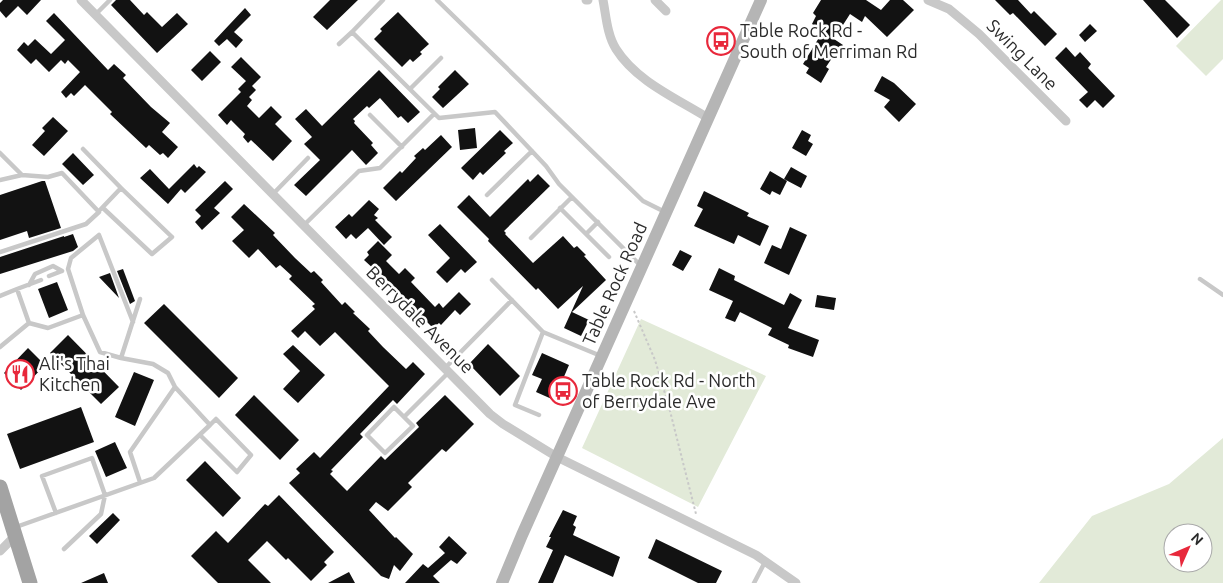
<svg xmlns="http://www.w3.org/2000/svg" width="1223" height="583" font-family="Ubuntu,sans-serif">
<rect width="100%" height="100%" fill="#fff"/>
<!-- green -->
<path fill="#e2ead8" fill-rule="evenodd" d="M1221 0H1223V59L1206 76 1176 46Z
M641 319 766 376 698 507 582 448Z
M1223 438V583H1039L1092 516 1169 484ZM1173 533H1203V563H1173Z"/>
<!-- building -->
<path fill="#121212" d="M3 0H41L27 15 18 6 6 18 0 11V3Z
M116 0H130L144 15 147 12 162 27 177 13 188 24 157 53 111 5Z
M330 0H358L327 30 313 17Z
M821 0H866L881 10 890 0H903L914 10 887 37 865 16 862 22 850 14 834 39 843 45 838 53 836 52 826 67 829 69 821 83 806 73 809 68 803 64 823 31 812 24 816 16 813 13Z
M995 0H1018L1031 14 1034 11 1057 34 1045 46 1013 13 1010 15Z
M1143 0H1165L1190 25 1177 38Z
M245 8 251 15 234 32 243 40 236 48 227 39 219 46 214 41Z
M398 12 429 44 420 52 422 54 413 62 410 59 402 67 374 39 382 31 380 29Z
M54 13 108 70 114 64 126 75 123 78 151 107 170 123 162 132 178 147 168 158 163 153 160 155 149 145 146 148 110 114 112 112 85 85 74 96 71 93 66 98 61 92 80 72 68 60 65 64 61 60 49 72 36 59 31 64 17 50 24 42 28 46 35 39 51 54 65 40 46 21Z
M1090 24 1097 31 1085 42 1079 35Z
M1066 47 1075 57 1080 52 1091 64 1088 68 1115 96 1103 108 1095 100 1087 108 1079 100 1088 92 1055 58Z
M210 51 221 62 202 81 191 70Z
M241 57 261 77 252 86 256 90 249 97 252 100 247 106 259 118 271 106 282 117 275 124 292 141 273 161 251 140 248 143 243 137 245 134 231 120 227 125 218 115 241 92 238 89 246 81 231 67Z
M379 70 420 112 408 123 401 116 398 118 380 98 369 108 367 106 353 119 355 121 354 123 373 143 371 145 378 153 366 165 352 150 306 196 294 185 320 160 304 144 312 137 295 119 306 109 322 126Z
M455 70 469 84 443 108 432 97 440 89 438 87Z
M882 76 894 83 916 104 899 122 884 107 890 100 874 91Z
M53 117 68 131 44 156 32 145 45 131 42 128Z
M475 128 477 148 460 150 458 130Z
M500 130 513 143 504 151 506 153 483 175 480 172 473 180 461 168Z
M802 130 811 135 808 141 813 144 806 156 792 148Z
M441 135 452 147 396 201 383 188 400 171 402 173 416 158 414 156 423 148 425 150Z
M73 153 94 175 83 185 62 164Z
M194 164 197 168 199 166 206 172 185 193 181 189 168 204 140 178 150 169 169 189Z
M791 167 807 176 801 188 784 179Z
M770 171 787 181 780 195 772 191 770 195 760 189Z
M538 174 550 186 504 231 506 233 505 234 533 263 563 236 574 248 577 246 586 255 584 256 606 280 572 312 589 320 581 336 564 328 583 286 558 309 538 288 536 290 488 241 489 239 457 207 469 195 490 217 528 179 530 182Z
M42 181H45L61 228 29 238 27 231 0 240V195Z
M225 181 233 189 214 208 220 213 202 230 195 222 201 216 195 210Z
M704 191 749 213 747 216 769 226 760 246 738 235 734 244 694 226 703 209 697 206Z
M369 200 379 209 374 215 378 218 375 220 392 237 384 245 368 228 356 239 351 234 346 239 335 227 349 214 352 217Z
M244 204 275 233 273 235 295 258 311 273 314 271 323 280 321 282 342 305 345 302 355 312 353 313 370 329 368 331 383 347 406 369 413 362 425 374 397 404 393 400 360 434 363 437 331 470 333 471 330 474 347 491 381 456 385 460 419 427 416 423 445 395 474 424 446 452 442 449 408 483 412 487 388 511 376 502 369 510 395 538 396 537 413 554 400 571 394 565 389 579 381 576 289 483 300 473 296 469 314 452 320 458 389 386 335 332 320 346 305 331 298 338 291 331 315 309 312 306 315 304 289 279 292 276 280 265 276 268 258 249 249 258 232 241 244 230 231 217Z
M440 224 477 262 465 273 461 269 447 283 436 272 450 258 428 235Z
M790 227 807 235 789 275 764 263 772 245 781 249Z
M73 234 78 247 73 251 0 274V257L64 236V237Z
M378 241 392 255 386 261 399 274 405 268 415 278 411 282 435 307 439 303 443 308 459 292 471 304 460 315 455 310 441 325 439 323 433 328 402 297 403 296 377 270 376 271 364 260 369 255 367 252Z
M680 250 692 256 683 271 672 265Z
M719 268 735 276 734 280 784 305 790 293 802 300 788 328 819 340 813 357 788 348 789 345 768 335 772 328 740 312 735 322 725 318 733 301 709 290Z
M123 269 135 301 130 304 117 271Z
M110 273 119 298 99 277Z
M57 282 68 310 49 318 38 289Z
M817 295 836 298 834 310 815 307Z
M164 304 238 378 219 398 144 323Z
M68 335 119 387 101 404 50 353Z
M488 344 520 376 500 396 469 364Z
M293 345 325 375 298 403 283 389 300 371 283 354Z
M28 348 45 365 21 390 4 373Z
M542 353 569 365 554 400 536 392 542 379 532 375Z
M134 372 154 380 135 426 115 417Z
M254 395 299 440 280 460 235 415Z
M81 407 94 442 20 469 7 434Z
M115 442 127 468 106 477 95 451Z
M205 461 241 498 223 517 186 480Z
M279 495 334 552 324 562 327 565 311 581 288 558 286 560 267 541 248 560 271 583H218L191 556 216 531 228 543 265 504 268 506Z
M563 510 577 516 573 525 576 527 573 535 620 557 613 577 565 555 553 583H538L553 550 546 547 551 537H549Z
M113 513 120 520 97 544 89 536Z
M449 536 467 553 457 564 451 560 433 576 440 583H405L423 564 428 568 445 553 439 547Z
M656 539 722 571 716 583H698L648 558Z
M349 572 355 583H328Z
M104 573 108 583H81Z"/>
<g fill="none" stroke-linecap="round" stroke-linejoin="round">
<!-- path -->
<path stroke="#c8c8c8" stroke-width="2" stroke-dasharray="2.5 2.5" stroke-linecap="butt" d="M634 311 655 360 669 407 696 514"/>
<!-- lane -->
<path stroke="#c8c8c8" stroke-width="4.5" d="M383 0 352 32 439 118 495 112 546 166 559 184 641 266
M437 0 643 201 665 212
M95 15 110 0
M339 44 352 32
M410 89 441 58
M370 115 402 147
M83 149 121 188 101 209
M0 153 22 175
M0 180 22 175 48 177 62 173 99 212 86 224 0 252
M273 194 308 158
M487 195 532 151
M103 208 152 254 172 237 121 188
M560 208 609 257
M304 225 359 171 380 168 434 114
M586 234 598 222
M531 238 572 197
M49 276 62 271
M1200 279 1223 295
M492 280 543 332 601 356
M29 285 35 274 53 266 62 271
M17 289 41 280
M0 296 17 289 29 323 0 347
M83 315 100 352 121 358 140 299
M29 323 48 328 83 315 68 269 71 258 99 235 133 322
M121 358 153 364 168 373 175 387
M445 368 512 300
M539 415 515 405 543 332
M404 417 394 407 367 435 385 453 413 426 404 417 449 372
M140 482 130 452 175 387 210 425
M56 513 42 476 92 458 105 495 101 514 64 549
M16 527 154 478 210 425 216 419 251 455 237 472 200 435
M754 583 765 562"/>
<!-- street -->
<path stroke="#c8c8c8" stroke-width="9" d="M81 0 490 414 503 424 557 457 756 555 796 583
M586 0H588
M603 0C606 15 607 35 616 49 636 81 676 98 708 118
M655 0 666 11
M928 0 949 9 979 34 1066 121
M0 551 15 536"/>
<!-- secondary -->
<path stroke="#b5b5b5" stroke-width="12" d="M502 583 522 535 761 0"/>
<!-- primary -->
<path stroke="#a3a3a3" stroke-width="15" d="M0 487 30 583"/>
</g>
<!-- icons -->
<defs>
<symbol id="bus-ring" viewBox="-11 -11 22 22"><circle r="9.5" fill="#fff" stroke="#e8283b" stroke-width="1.5"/><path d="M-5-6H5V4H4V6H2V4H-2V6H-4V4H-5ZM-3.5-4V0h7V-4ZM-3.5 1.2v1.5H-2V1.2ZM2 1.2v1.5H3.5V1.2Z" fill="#e8283b"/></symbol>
<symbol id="restaurant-ring" viewBox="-11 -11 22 22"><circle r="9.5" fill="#fff" stroke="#e8283b" stroke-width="1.5"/><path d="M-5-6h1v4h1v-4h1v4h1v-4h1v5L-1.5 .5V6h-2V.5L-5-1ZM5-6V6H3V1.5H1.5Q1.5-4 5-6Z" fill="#e8283b"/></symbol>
</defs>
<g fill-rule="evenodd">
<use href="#bus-ring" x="705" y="25" width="32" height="32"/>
<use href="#restaurant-ring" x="4" y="358" width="32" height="32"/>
<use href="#bus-ring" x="547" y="375" width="32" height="32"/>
</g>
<g text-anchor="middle" stroke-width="5" stroke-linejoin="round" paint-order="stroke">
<!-- poi labels -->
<g font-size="18" fill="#2b2b2b" stroke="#fff" text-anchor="start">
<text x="740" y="37">Table Rock Rd -<tspan x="740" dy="21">South of Merriman Rd</tspan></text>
<text x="39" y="370">Ali's Thai<tspan x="39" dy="21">Kitchen</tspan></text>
<text x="582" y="387">Table Rock Rd - North<tspan x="582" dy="21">of Berrydale Ave</tspan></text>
</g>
<!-- street labels -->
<g font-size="18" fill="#2b2b2b" stroke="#fff">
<text transform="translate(1022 55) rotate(45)" y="6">Swing Lane</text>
<text transform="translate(615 284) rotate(-66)" y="6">Table Rock Road</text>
<text transform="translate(420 320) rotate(45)" y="6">Berrydale Avenue</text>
</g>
</g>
<!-- north arrow -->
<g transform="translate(1188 548) rotate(45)"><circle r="24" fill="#ffffff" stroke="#aaaaaa"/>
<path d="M0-4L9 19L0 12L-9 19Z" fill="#e8283b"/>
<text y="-8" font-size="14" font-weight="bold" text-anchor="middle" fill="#2b2b2b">N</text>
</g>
</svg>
